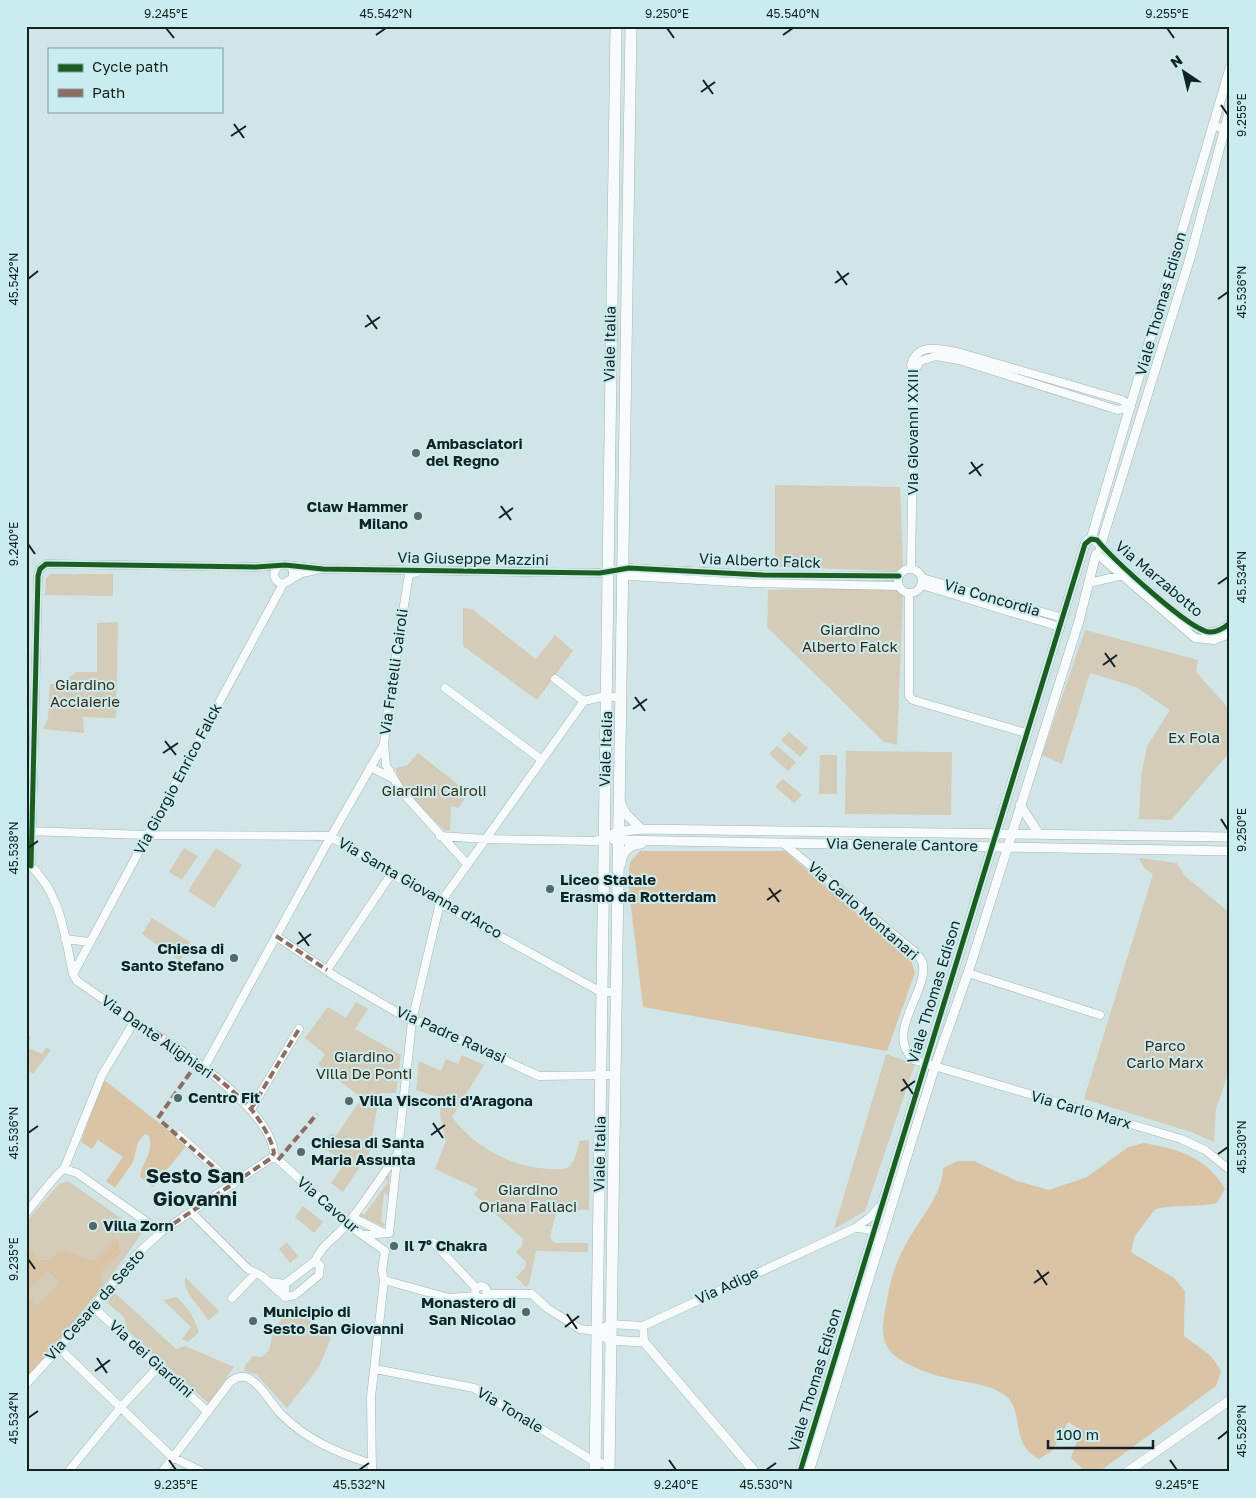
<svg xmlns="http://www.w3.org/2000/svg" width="1256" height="1498" font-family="'Golos Text',sans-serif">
<rect width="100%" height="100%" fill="#d1e5e7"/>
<!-- green -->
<path fill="#d4cbb9" d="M775 485 900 487 903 566 896 571 775 567Z
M50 574H113V596L45 595 46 579Z
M895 588 903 596 897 745 884 742 767 627 768 590Z
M463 608 472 609 536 659 555 635 573 651 537 700 463 646Z
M118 622 116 718 83 717 84 733 43 729 48 718 50 684H62L76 672H97V623Z
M1085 630 1198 660 1196 672 1230 710V752L1171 820 1139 819 1141 777 1147 746 1170 710 1136 687 1090 673 1062 764 1042 755Z
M789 732 808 748 800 757 781 740Z
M777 746 796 762 788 771 769 754Z
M846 751 952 752 951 815 845 814Z
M418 753 469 793 458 808 451 806 450 831 444 830C427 812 402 793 395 768L408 765Z
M820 755H837V794H819Z
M783 779 802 795 794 803 775 787Z
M184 848 198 856 182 880 169 872Z
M216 848 242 865 214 908 188 891Z
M1139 858 1177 863 1185 876 1230 913V1068L1216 1109 1214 1142 1191 1132 1084 1099 1153 874 1144 868Z
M152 918 190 942 180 961 142 934Z
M356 1002 368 1009 355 1029 401 1055 396 1093H380L369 1153 343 1192 331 1183 346 1162 322 1147 331 1133 336 1136 362 1098 318 1065 325 1054 305 1038 328 1007 346 1018Z
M26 1035 31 1037 27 1047 42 1054 47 1047 51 1050 33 1074 26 1069Z
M886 1054 915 1064 865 1211 834 1229Z
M462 1055 484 1065 452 1117C475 1148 513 1168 552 1169 557 1169 566 1170 570 1166 576 1160 577 1148 580 1141L589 1140V1210H561L556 1214 550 1236 552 1241 556 1243H588V1252L536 1251 529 1284 526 1287 516 1277 525 1268 526 1262 516 1252 522 1246 523 1239 474 1194 478 1189 435 1169 446 1141 440 1116 441 1098 416 1090 419 1061 441 1071 446 1059 458 1064Z
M389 1174V1196L384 1193 381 1221 385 1225 384 1227 359 1215 361 1213 364 1215 388 1182 385 1177Z
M68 1181 142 1233 113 1274 26 1380V1222L59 1184Z
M303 1206 323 1222 314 1233 295 1217Z
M287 1242 298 1256 290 1263 279 1249Z
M185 1277 219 1311 208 1321C201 1306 183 1295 185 1277Z
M113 1291 176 1349 185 1346 234 1367 209 1404 127 1330 124 1317 105 1301Z
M177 1297 191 1313 199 1332 188 1342 182 1339 191 1327 163 1300Z
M287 1312 300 1313 331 1338 319 1367 287 1408 256 1374 244 1371 246 1364 253 1356 262 1357 269 1350 274 1329Z"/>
<!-- forest -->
<path fill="#dac4a6" d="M640 851H785L911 960 915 973 887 1051 643 1007 628 882 630 862Z
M103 1079 187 1145 153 1187 140 1177C142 1161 154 1154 149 1136L145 1134 138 1142 133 1162 115 1188 106 1181 123 1157 98 1140 92 1149 81 1142Z
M1144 1143C1178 1149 1207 1157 1225 1189L1217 1203C1196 1208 1176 1204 1155 1209L1135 1236 1131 1252 1174 1278 1185 1291 1184 1336 1211 1356 1221 1371 1216 1386 1100 1471H1085L1071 1458 1081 1430 1068 1422 1052 1451 1039 1459C1009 1444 1025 1410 1005 1395 985 1382 964 1383 943 1377 930 1374 909 1366 898 1358 880 1346 882 1329 885 1311 889 1287 893 1267 905 1246 917 1222 943 1195 943 1168L958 1161H974L1017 1181 1049 1190 1087 1177 1128 1147Z
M118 1238 120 1254C108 1265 97 1269 102 1287L26 1380V1295L37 1306 60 1283 48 1271 26 1292V1242L38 1260H50C65 1241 75 1260 94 1261Z"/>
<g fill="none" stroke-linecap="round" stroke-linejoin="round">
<defs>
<path id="minor" d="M1213 126 1230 130
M914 373 920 361 936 356 959 360 1118 410 1131 406
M1100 545C1120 563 1186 630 1209 632 1217 633 1224 628 1230 623
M1097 554 1195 638 1214 640 1230 634
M279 566C271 572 274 582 283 584L293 578V570L289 566
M898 581a12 12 0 1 1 24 0a12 12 0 1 1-24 0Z
M911 569 914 373 911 365C917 342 939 349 957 352L1122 400 1131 406
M622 571 629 576 750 583 899 586
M417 572 409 574 388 706 384 744 386 765 401 791 467 864
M293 578 302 573 316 570
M922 578 1063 618
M1089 583 1123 575
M922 585 1060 627
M909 593V696L913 700 1026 733
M555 679 584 701
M445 688 542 760
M370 767 392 778
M26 831 147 835 330 836 440 903 601 992H615
M440 836 485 839 595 841 603 839
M783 843 915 952C918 955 922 960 923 965 927 993 884 1034 914 1060L1181 1139 1205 1150 1230 1170
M29 864C61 894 64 932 73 974L77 981C96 994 115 1007 133 1021 144 1030 162 1037 175 1046 203 1066 275 1118 274 1156
M31 866 38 576 40 569 46 564 256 567 285 565 323 569 600 573 629 568 763 575 899 576
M276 936 336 977 412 1021 421 1022 539 1076 613 1075
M65 939 90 942
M327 970 392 873
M968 973 1100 1015
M73 974 283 584
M204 1068 325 847 384 744
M251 1109 299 1029
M179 1135 233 1184
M274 1156 357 1231 385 1251 382 1270 384 1280 371 1397 372 1472
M64 1169 77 1173 161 1232
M191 1212 248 1269 262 1276 285 1297
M26 1213C34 1204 57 1172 64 1169L102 1075 134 1022
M355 1214 356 1219 384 1233
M855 1228C868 1228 876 1231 880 1244
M363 1235 389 1233 412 1021 440 903 584 701 601 697H620
M433 1242 476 1288
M315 1261C321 1245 337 1237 348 1223 365 1202 380 1178 396 1156
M384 1280 449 1298 476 1296
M270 1282 285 1284 315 1261 320 1265 319 1275 295 1295 285 1297V1284
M475 1292a6 6 0 1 1 12 0a6 6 0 1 1-12 0Z
M486 1294H532L547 1308 580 1329 598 1331 610 1324 643 1326 855 1228 869 1218 881 1205
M232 1298 255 1274
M93 1307 208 1412
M643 1326 644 1342
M59 1348 172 1457 203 1472
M375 1369 474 1388 595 1462 609 1465
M26 1384 59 1348 136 1255 161 1232 274 1156
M68 1472 121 1407 159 1366
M162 1472 230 1382C235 1378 241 1375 248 1378 262 1385 271 1404 282 1415 307 1440 338 1453 372 1464"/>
<path id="tertiary" d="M1091 539 1230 68
M1100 547 1190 258 1230 109
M620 802 626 814 641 829
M1020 805 1039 834
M603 839 617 832 641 829 1230 837
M614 840 1230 851
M621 864C622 852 629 845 641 844
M598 1331 609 1340 644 1342 755 1472
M800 1472 1085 544 1088 540 1094 539 1100 545
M809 1472 935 1066 968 973 1079 621 1096 554
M1127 1472 1230 1400"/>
<path id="primary" d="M595 1472 616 26
M609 1472 631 26"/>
</defs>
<!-- minor casing -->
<use href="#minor" stroke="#a6b5b6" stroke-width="9"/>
<!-- tertiary casing -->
<use href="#tertiary" stroke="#a6b5b6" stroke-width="10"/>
<!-- primary casing -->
<use href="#primary" stroke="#a6b5b6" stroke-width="12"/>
<!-- minor -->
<use href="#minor" stroke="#f8fbfb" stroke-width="8"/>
<!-- tertiary -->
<use href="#tertiary" stroke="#f8fbfb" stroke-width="9"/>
<!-- primary -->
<use href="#primary" stroke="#f8fbfb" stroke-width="11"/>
<!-- quiet -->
<path stroke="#8d6e63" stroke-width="4" stroke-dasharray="8 4" stroke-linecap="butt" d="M276 936 327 970
M134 1022C153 1025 238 1092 251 1109 260 1120 272 1139 274 1153L270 1159 161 1232
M251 1109 299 1029
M158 1118 197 1063
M162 1122 233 1184
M278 1160 317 1114"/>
<defs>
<path id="cycleway" d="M31 866 38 576 40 569 46 564 256 567 285 565 323 569 600 573 629 568 763 575 899 576
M800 1472 1085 544 1091 539 1097 540C1112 558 1189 630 1209 632 1217 633 1224 628 1230 623"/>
</defs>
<!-- cycleway casing -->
<use href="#cycleway" stroke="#c9ecef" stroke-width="8"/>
<!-- cycleway -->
<use href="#cycleway" stroke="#1b5e20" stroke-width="5"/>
</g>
<!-- ticks -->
<path fill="none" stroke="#152224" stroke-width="2" d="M166 28 174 38M667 28 674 38M1167 28 1174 38M376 35 386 28M783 35 793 28M703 80 713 94M701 92 715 82M1221 105 1228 115M234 124 244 138M231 136 246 126M837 271 847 285M28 279 38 271M835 283 849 273M1218 299 1228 292M367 315 377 329M365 327 380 317M971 462 981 476M969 474 983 464M501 506 511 520M499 518 513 508M28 544 35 554M1218 584 1228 577M1105 653 1115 667M1103 665 1117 655M635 697 645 711M633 709 647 699M165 741 176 755M163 753 178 743M1221 819 1228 830M28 848 38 841M769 888 779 902M767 900 781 890M299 932 309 946M297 944 311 934M903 1079 913 1094M901 1091 915 1081M433 1123 443 1138M28 1133 38 1126M431 1135 445 1125M1218 1154 1228 1147M28 1259 35 1269M1037 1270 1047 1285M1034 1283 1049 1272M567 1314 577 1329M565 1327 579 1316M97 1358 107 1373M95 1371 110 1360M28 1418 38 1411M1218 1439 1228 1431M169 1460 176 1470M669 1460 676 1470M1170 1460 1177 1470M359 1470 369 1463M766 1470 776 1463"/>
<!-- markers -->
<g fill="#576668" stroke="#c9ecef" stroke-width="2">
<circle cx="416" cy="453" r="5"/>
<circle cx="418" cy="516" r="5"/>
<circle cx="550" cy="889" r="5"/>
<circle cx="234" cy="958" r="5"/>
<circle cx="178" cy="1098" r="5"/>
<circle cx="349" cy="1101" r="5"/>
<circle cx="301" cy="1152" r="5"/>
<circle cx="93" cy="1226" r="5"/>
<circle cx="394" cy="1246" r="5"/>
<circle cx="526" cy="1312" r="5"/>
<circle cx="253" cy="1321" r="5"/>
</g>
<g text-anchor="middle" stroke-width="4" stroke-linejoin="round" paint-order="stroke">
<!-- street labels -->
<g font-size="15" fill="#152224" stroke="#c9ecef">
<text transform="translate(1161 304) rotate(-74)" y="5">Viale Thomas Edison</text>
<text transform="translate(610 344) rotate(-89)" y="5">Viale Italia</text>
<text transform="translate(913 432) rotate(-90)" y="5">Via Giovanni XXIII</text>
<text transform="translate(473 559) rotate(1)" y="5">Via Giuseppe Mazzini</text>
<text transform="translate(760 561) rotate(2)" y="5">Via Alberto Falck</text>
<text transform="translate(1159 579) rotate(40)" y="5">Via Marzabotto</text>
<text transform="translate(992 598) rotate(16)" y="5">Via Concordia</text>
<text transform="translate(394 672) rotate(-82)" y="5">Via Fratelli Cairoli</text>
<text transform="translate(606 749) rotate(-88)" y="5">Viale Italia</text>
<text transform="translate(178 779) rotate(-62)" y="5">Via Giorgio Enrico Falck</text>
<text transform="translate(902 845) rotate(1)" y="5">Via Generale Cantore</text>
<text transform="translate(420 888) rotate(30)" y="5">Via Santa Giovanna d'Arco</text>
<text transform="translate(863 911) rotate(41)" y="5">Via Carlo Montanari</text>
<text transform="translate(934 992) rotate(-73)" y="5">Viale Thomas Edison</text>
<text transform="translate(451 1035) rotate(24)" y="5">Via Padre Ravasi</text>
<text transform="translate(157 1037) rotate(35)" y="5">Via Dante Alighieri</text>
<text transform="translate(1081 1110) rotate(16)" y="5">Via Carlo Marx</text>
<text transform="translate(600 1154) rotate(-89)" y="5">Viale Italia</text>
<text transform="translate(328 1205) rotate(41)" y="5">Via Cavour</text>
<text transform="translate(727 1286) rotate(-25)" y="5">Via Adige</text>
<text transform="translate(95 1305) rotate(-49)" y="5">Via Cesare da Sesto</text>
<text transform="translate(151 1359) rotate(42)" y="5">Via dei Giardini</text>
<text transform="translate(815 1380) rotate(-73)" y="5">Viale Thomas Edison</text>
<text transform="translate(510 1410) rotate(31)" y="5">Via Tonale</text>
</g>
<!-- poi labels -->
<g font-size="15" font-weight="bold" fill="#152224" stroke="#c9ecef" text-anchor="start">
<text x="426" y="449">Ambasciatori<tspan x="426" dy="17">del Regno</tspan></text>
<text x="408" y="512" text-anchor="end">Claw Hammer<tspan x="408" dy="17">Milano</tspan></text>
<text x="560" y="885">Liceo Statale<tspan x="560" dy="17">Erasmo da Rotterdam</tspan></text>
<text x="224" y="954" text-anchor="end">Chiesa di<tspan x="224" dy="17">Santo Stefano</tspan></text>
<text x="188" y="1103">Centro Fit</text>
<text x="359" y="1106">Villa Visconti d'Aragona</text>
<text x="311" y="1148">Chiesa di Santa<tspan x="311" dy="17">Maria Assunta</tspan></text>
<text x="103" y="1231">Villa Zorn</text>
<text x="404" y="1251">Il 7° Chakra</text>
<text x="516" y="1308" text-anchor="end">Monastero di<tspan x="516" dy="17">San Nicolao</tspan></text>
<text x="263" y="1317">Municipio di<tspan x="263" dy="17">Sesto San Giovanni</tspan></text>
</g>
<!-- park labels -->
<g font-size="15" fill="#422b12" stroke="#c9ecef">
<text x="850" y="635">Giardino<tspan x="850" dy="17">Alberto Falck</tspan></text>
<text x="85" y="690">Giardino<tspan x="85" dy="17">Acciaierie</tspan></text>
<text x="1194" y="743">Ex Fola</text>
<text x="434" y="796">Giardini Cairoli</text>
<text x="1165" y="1051">Parco<tspan x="1165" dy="17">Carlo Marx</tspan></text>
<text x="364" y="1062">Giardino<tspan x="364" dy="17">Villa De Ponti</tspan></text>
<text x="528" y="1195">Giardino<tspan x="528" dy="17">Oriana Fallaci</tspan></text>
</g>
<!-- district labels -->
<g font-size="20" font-weight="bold" fill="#152224" stroke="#c9ecef">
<text x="195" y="1183">Sesto San<tspan x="195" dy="23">Giovanni</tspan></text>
</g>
</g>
<!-- border -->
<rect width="1256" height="1498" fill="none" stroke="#c9ecef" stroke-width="55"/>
<!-- legend -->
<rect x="48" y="48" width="175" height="65" fill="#c9ecef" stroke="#819b9e"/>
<rect x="58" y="64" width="25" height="8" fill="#1b5e20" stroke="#819b9e"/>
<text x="92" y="72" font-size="15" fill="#152224">Cycle path</text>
<rect x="58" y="89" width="25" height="8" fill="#8d6e63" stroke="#819b9e"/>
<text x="92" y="98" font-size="15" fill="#152224">Path</text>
<!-- north arrow -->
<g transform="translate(1184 72) rotate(325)" stroke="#c9ecef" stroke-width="4" paint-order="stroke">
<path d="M0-4L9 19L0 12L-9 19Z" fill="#152224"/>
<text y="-8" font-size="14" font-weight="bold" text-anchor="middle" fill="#152224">N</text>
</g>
<!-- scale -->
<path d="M1048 1440v8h105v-8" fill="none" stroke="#152224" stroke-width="2.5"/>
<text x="1056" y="1440" font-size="15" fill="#152224" stroke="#c9ecef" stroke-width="4" paint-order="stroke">100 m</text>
<rect x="28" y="28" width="1200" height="1442" fill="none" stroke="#152224" stroke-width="2"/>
<g font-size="12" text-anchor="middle" fill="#152224">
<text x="166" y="18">9.245°E</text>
<text x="386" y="18">45.542°N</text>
<text x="667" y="18">9.250°E</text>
<text x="793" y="18">45.540°N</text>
<text x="1167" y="18">9.255°E</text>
<text transform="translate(1242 115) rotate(-90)" y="4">9.255°E</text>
<text transform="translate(14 279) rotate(-90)" y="4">45.542°N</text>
<text transform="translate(1242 292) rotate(-90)" y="4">45.536°N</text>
<text transform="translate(14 544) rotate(-90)" y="4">9.240°E</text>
<text transform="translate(1242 577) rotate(-90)" y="4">45.534°N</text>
<text transform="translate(1242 830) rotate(-90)" y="4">9.250°E</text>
<text transform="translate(14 848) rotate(-90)" y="4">45.538°N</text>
<text transform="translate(14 1133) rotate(-90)" y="4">45.536°N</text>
<text transform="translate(1242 1147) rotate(-90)" y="4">45.530°N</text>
<text transform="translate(14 1259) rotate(-90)" y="4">9.235°E</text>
<text transform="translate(14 1418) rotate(-90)" y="4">45.534°N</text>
<text transform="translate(1242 1431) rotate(-90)" y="4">45.528°N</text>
<text x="176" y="1489">9.235°E</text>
<text x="359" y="1489">45.532°N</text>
<text x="676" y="1489">9.240°E</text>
<text x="766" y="1489">45.530°N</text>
<text x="1177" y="1489">9.245°E</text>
</g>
</svg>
